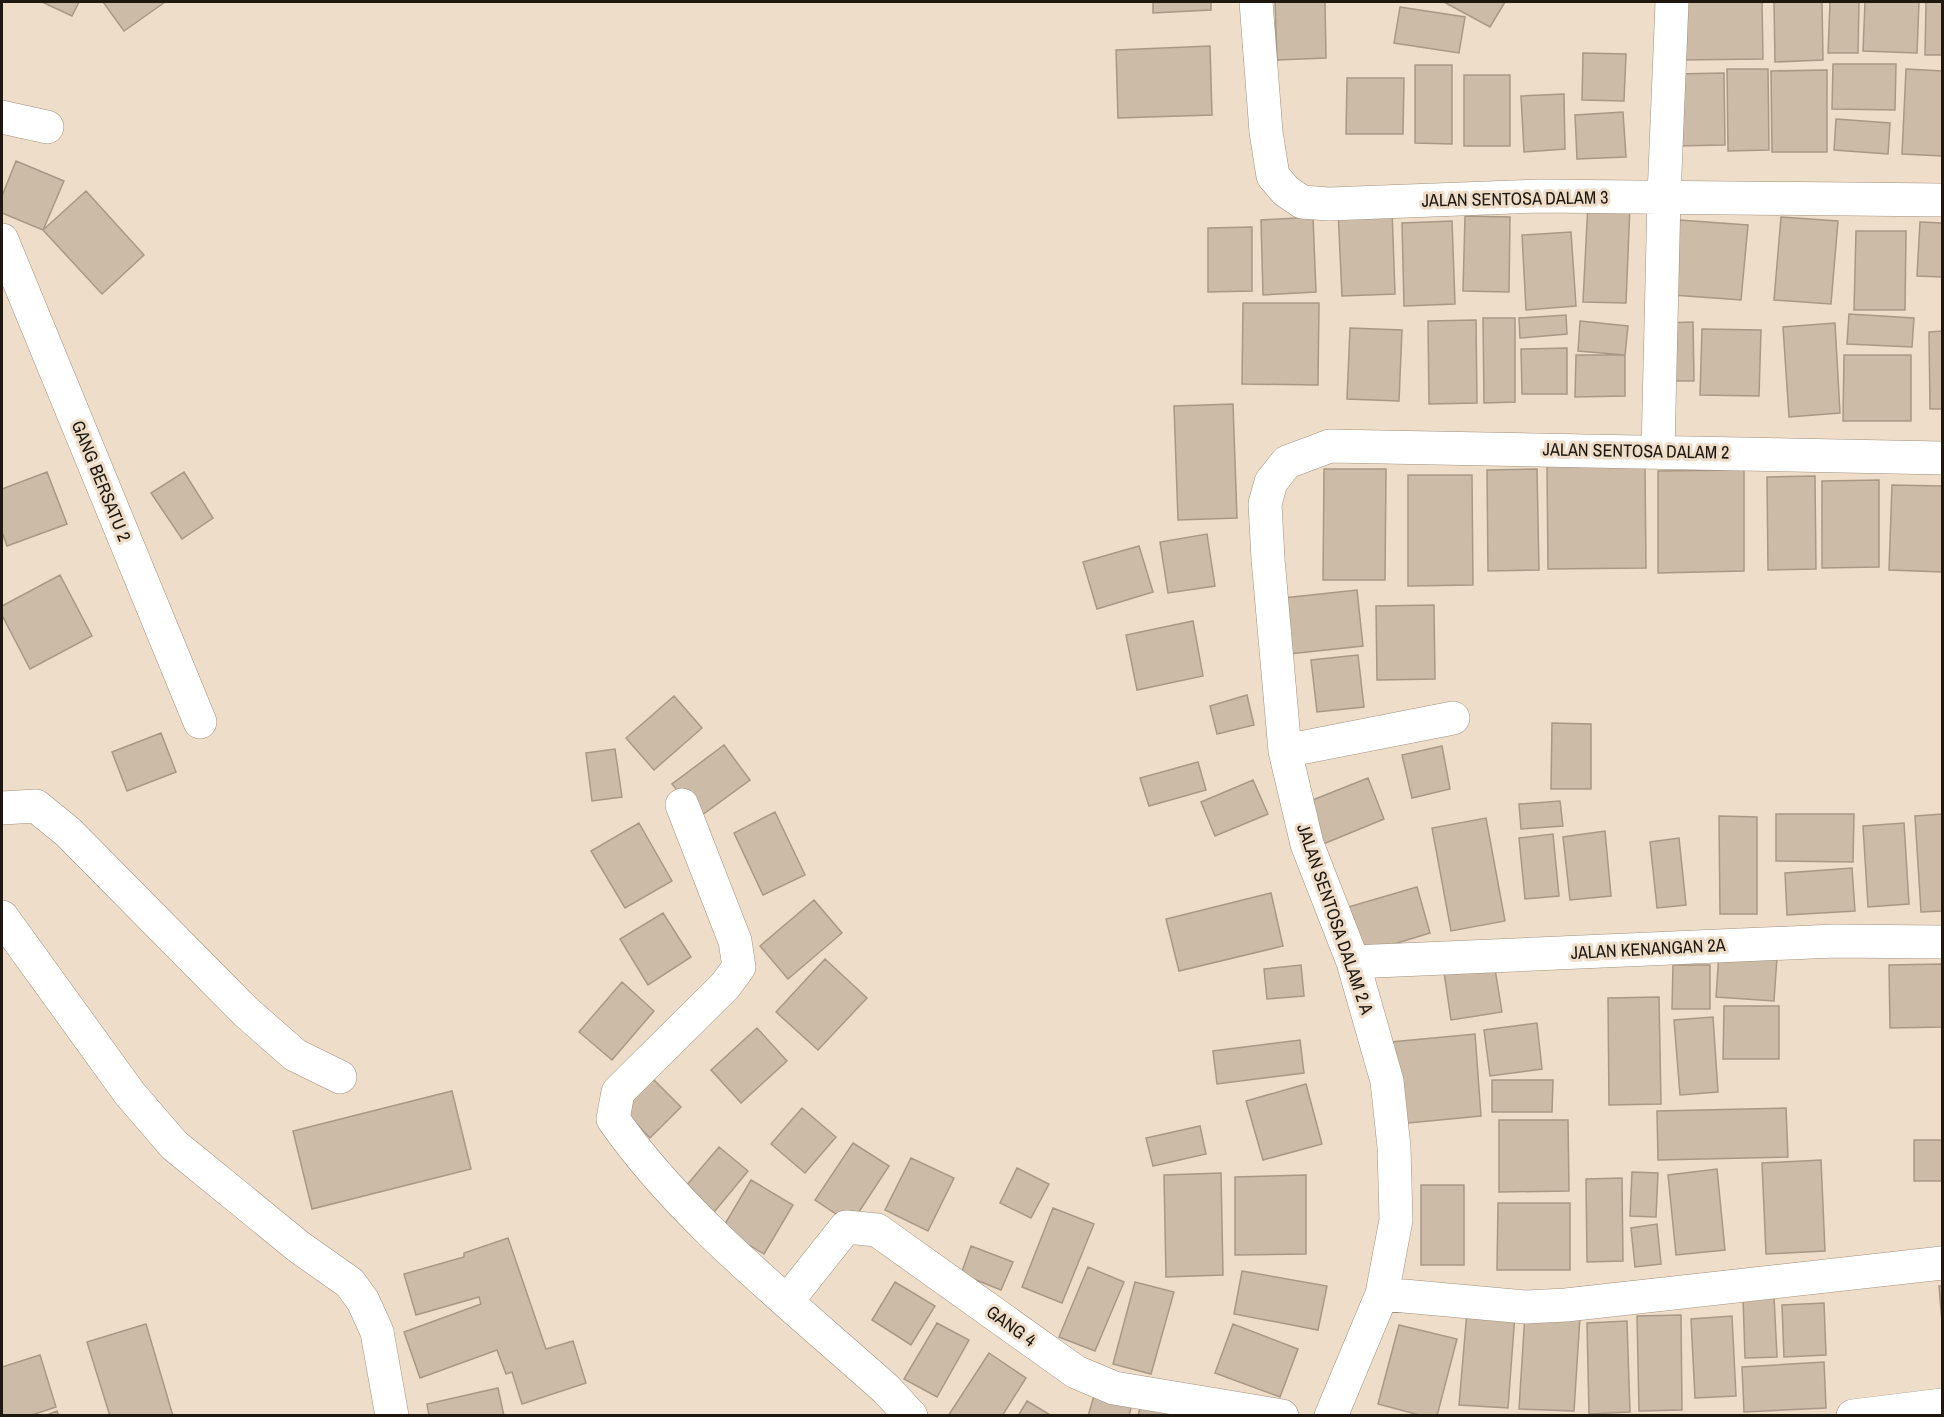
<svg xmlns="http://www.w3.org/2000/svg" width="1944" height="1417" font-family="'Archivo Narrow',sans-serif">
<rect width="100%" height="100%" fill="#eeddc8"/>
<!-- building -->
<path fill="#ccbba7" stroke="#a89885" stroke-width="1.5" d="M42 2H79L72 16Z
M103 2H165L124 31Z
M1153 2H1211V10L1153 13Z
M1275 2H1325L1326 58 1277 60Z
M1444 2H1505L1490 27Z
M1679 2H1762L1763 59 1679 60Z
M1774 2H1822L1823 60 1775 62Z
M1830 2H1859L1858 53H1828Z
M1865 2H1919L1917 53 1863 51Z
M1926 2H1942V55H1925Z
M1400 7 1465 17 1459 53 1394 43Z
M1210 46 1212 115 1118 118 1116 50Z
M1583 53 1626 54 1624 101 1582 100Z
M1833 64H1896L1895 110 1832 109Z
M1415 65H1452V144L1415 143Z
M1727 69H1768L1769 150 1728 151Z
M1906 69 1942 71V156L1902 154Z
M1827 70V152H1772L1771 71Z
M1724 73 1725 145 1674 146V74Z
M1464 75H1510V146H1464Z
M1347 78H1404L1403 134H1346Z
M1564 94 1565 149 1524 152 1521 96Z
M1623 112 1626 157 1577 159 1575 115Z
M1836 119 1890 123 1888 154 1834 150Z
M16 161 64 181 43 230 2 213V196Z
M86 191 144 255 102 294 43 230Z
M1588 203 1630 205 1626 303 1583 302Z
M1392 208 1395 294 1342 296 1338 210Z
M1465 216 1510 217 1509 292 1463 291Z
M1313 217 1316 292 1263 295 1261 220Z
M1781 217 1838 221 1831 304 1774 300Z
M1679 220 1748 225 1741 300 1673 295Z
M1452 221 1455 304 1404 306 1402 223Z
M1920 222 1942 223V277L1917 276Z
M1252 227V291L1208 292V228Z
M1856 231H1906L1905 310H1854Z
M1571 232 1576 306 1526 310 1522 235Z
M1243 303H1319L1318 385 1242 384Z
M1849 314 1914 318 1912 347 1847 344Z
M1566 315 1567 334 1520 338 1519 318Z
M1483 318H1515V402L1484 403Z
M1476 320 1477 403 1429 404 1428 321Z
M1580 321 1628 326 1625 355 1578 351Z
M1693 322 1694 381H1664L1663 323Z
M1835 323 1840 413 1789 417 1783 327Z
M1350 328 1402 330 1399 401 1347 399Z
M1702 329 1761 330 1759 396 1700 395Z
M1942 331V409H1930L1929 332Z
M1567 348V394H1522L1521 349Z
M1576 355H1625V396L1575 397Z
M1844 355H1911V421H1843Z
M1233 404 1237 518 1178 520 1174 406Z
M1645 465 1646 568 1548 569 1547 466Z
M1324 469H1386L1385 580H1323Z
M1537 469 1539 570 1488 571 1487 470Z
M1744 470V571L1658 573V471Z
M47 472 67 524 7 546 2 532V489Z
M184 472 213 518 182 539 151 493Z
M1408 475H1472L1473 585 1408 586Z
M1815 476 1816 569 1768 570 1767 477Z
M1879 480V567L1822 568V481Z
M1892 485 1942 486V572L1889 570Z
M1207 534 1215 586 1168 593 1160 542Z
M1139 546 1153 592 1097 609 1083 562Z
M60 575 92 636 30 669 2 615V606Z
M1357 590 1363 646 1280 655 1274 599Z
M1434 605 1435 679 1377 680 1376 606Z
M1193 621 1203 676 1137 690 1126 635Z
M1358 655 1364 707 1317 712 1311 660Z
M1247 695 1254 725 1217 734 1210 706Z
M674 696 702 728 654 770 626 738Z
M1552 723 1591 724V789H1551Z
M161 733 176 772 127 791 112 752Z
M724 745 750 780 698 818 672 784Z
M1442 746 1450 789 1412 798 1402 755Z
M615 749 622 797 592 801 586 753Z
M1198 762 1206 790 1149 806 1140 778Z
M1368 778 1384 819 1316 847 1300 805Z
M1253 780 1268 814 1215 836 1201 802Z
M1560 801 1563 826 1521 829 1519 804Z
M775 812 805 875 763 895 734 833Z
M1776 814H1854L1853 862 1776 861Z
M1942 814V911L1921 912 1915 816Z
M1719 816 1757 817V914H1720Z
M1486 818 1505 921 1451 931 1432 828Z
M639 823 672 881 625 908 591 851Z
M1904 823 1909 904 1868 907 1863 826Z
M1605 831 1611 896 1570 900 1563 837Z
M1553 834 1559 896 1525 899 1519 838Z
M1679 838 1686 905 1657 908 1650 842Z
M1852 868 1855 911 1787 915 1785 873Z
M1417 887 1430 933 1358 955 1345 908Z
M1271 893 1283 946 1179 971 1166 919Z
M814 900 842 933 788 979 760 946Z
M663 913 691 957 648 985 620 939Z
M1719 953 1777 957 1774 1001 1716 997Z
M1493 957 1502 1012 1451 1020 1443 965Z
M825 959 867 998 818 1050 776 1012Z
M1942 964V1027L1890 1028 1889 965Z
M1301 965 1304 996 1267 999 1264 969Z
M1673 965H1710V1009H1672Z
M622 982 654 1011 612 1060 579 1032Z
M1659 997 1661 1104 1609 1105 1608 998Z
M1724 1006H1779V1059H1723Z
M1713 1017 1718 1092 1680 1095 1674 1020Z
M1537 1023 1542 1069 1490 1076 1484 1030Z
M757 1028 787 1061 741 1103 711 1070Z
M1475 1034 1481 1116 1398 1124 1391 1042Z
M1300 1040 1304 1073 1217 1084 1213 1051Z
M653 1079 681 1107 650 1138 623 1110Z
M1492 1080H1553L1552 1112H1492Z
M1306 1084 1322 1144 1263 1160 1246 1101Z
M452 1091 471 1169 312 1209 293 1131Z
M802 1108 836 1137 805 1173 771 1144Z
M1786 1108 1788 1157 1658 1160 1657 1111Z
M1499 1120H1568L1569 1191 1499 1192Z
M1200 1126 1206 1154 1153 1166 1146 1138Z
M1914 1140H1942V1181H1914Z
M853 1143 889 1166 851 1224 815 1200Z
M719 1147 748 1171 710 1217 681 1192Z
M911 1158 954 1178 928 1231 885 1210Z
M1821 1160 1825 1251 1766 1254 1762 1163Z
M1017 1168 1049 1184 1031 1218 1000 1203Z
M1717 1169 1725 1250 1676 1255 1668 1175Z
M1632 1172 1658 1173 1656 1217 1630 1216Z
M1221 1173 1223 1275 1166 1277 1164 1175Z
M1306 1175V1254L1235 1255V1177Z
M1622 1178 1623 1261 1587 1262 1586 1179Z
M751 1180 793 1205 764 1254 722 1229Z
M1421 1185H1464V1265H1421Z
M1498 1203H1570V1270H1497Z
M1053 1208 1094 1224 1062 1303 1022 1287Z
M1657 1224 1661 1264 1635 1267 1631 1228Z
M508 1238 546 1349 573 1341 586 1383 522 1404 512 1372 506 1374 497 1350 420 1378 404 1332 481 1304 479 1297 416 1315 404 1274 464 1257V1253Z
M971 1246 1013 1262 1001 1290 961 1274Z
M1088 1267 1124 1282 1095 1351 1059 1337Z
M1242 1271 1327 1286 1318 1330 1234 1314Z
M895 1282 935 1306 911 1345 872 1320Z
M1135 1282 1174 1292 1151 1374 1113 1364Z
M1939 1286H1942V1322Z
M1774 1296 1777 1357 1745 1358 1743 1297Z
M1824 1303 1826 1355 1784 1357 1782 1305Z
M1467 1311 1515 1314 1508 1408 1459 1405Z
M1525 1314 1580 1317 1574 1411 1519 1409Z
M1681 1315 1682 1410 1639 1411 1637 1316Z
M1732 1316 1736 1396 1695 1398 1691 1319Z
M1627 1321 1630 1412 1589 1414 1587 1323Z
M937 1323 969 1340 937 1397 904 1379Z
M146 1324 173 1416H110L87 1342Z
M1233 1324 1298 1349 1280 1397 1215 1373Z
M1399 1325 1457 1339 1437 1416H1423L1378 1404Z
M989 1353 1026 1378 1002 1416H948Z
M40 1355 56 1407 29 1416H2V1367Z
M1824 1362 1826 1408 1744 1412 1742 1367Z
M498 1388 504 1416H429L427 1404Z
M1096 1389 1133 1399 1129 1416H1088Z
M1142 1399 1179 1416H1138Z
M1027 1401 1052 1416H1018Z
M57 1411 59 1416H44Z"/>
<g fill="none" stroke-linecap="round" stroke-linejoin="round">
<defs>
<path id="minor" d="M1256 2 1266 132 1273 176 1286 191 1302 202 1329 204 1540 196 1942 200
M2 117 47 127
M2 240 200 722
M1658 451 1664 197 1672 2
M1285 751 1453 718
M682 805 735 941 739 967 725 986 618 1092 613 1119C682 1219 796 1308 887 1390L911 1416
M2 808 36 806 68 832 245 1011 295 1055 340 1077
M2 917 130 1094 174 1145 299 1247 350 1283 363 1301 377 1332 392 1416
M1353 962 1834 941 1942 942
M1382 1294 1526 1307 1566 1305 1942 1263
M788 1300 846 1227 877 1230 1076 1372 1114 1388 1282 1416
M1331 1416 1382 1294 1396 1220 1394 1147 1387 1081 1353 962 1307 844 1285 751 1268 559 1265 504 1271 482 1287 462 1330 446 1942 458
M1853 1416 1942 1405"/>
</defs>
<!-- minor casing -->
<use href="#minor" stroke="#a0907d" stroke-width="34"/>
<!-- minor -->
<use href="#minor" stroke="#fff" stroke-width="33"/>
</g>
<g text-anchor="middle" stroke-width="6" stroke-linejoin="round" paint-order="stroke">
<!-- street labels -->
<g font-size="18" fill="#1e1811" stroke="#eeddc8">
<text transform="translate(1515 199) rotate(-1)" y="6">JALAN SENTOSA DALAM 3</text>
<text transform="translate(1636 451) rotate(1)" y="6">JALAN SENTOSA DALAM 2</text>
<text transform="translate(101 481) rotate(68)" y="6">GANG BERSATU 2</text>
<text transform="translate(1335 919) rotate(71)" y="6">JALAN SENTOSA DALAM 2 A</text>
<text transform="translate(1648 949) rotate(-3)" y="6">JALAN KENANGAN 2A</text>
<text transform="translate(1011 1326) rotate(36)" y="6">GANG 4</text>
</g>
</g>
<!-- border -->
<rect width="1944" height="1417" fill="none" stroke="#1e1811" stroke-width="6"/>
</svg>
